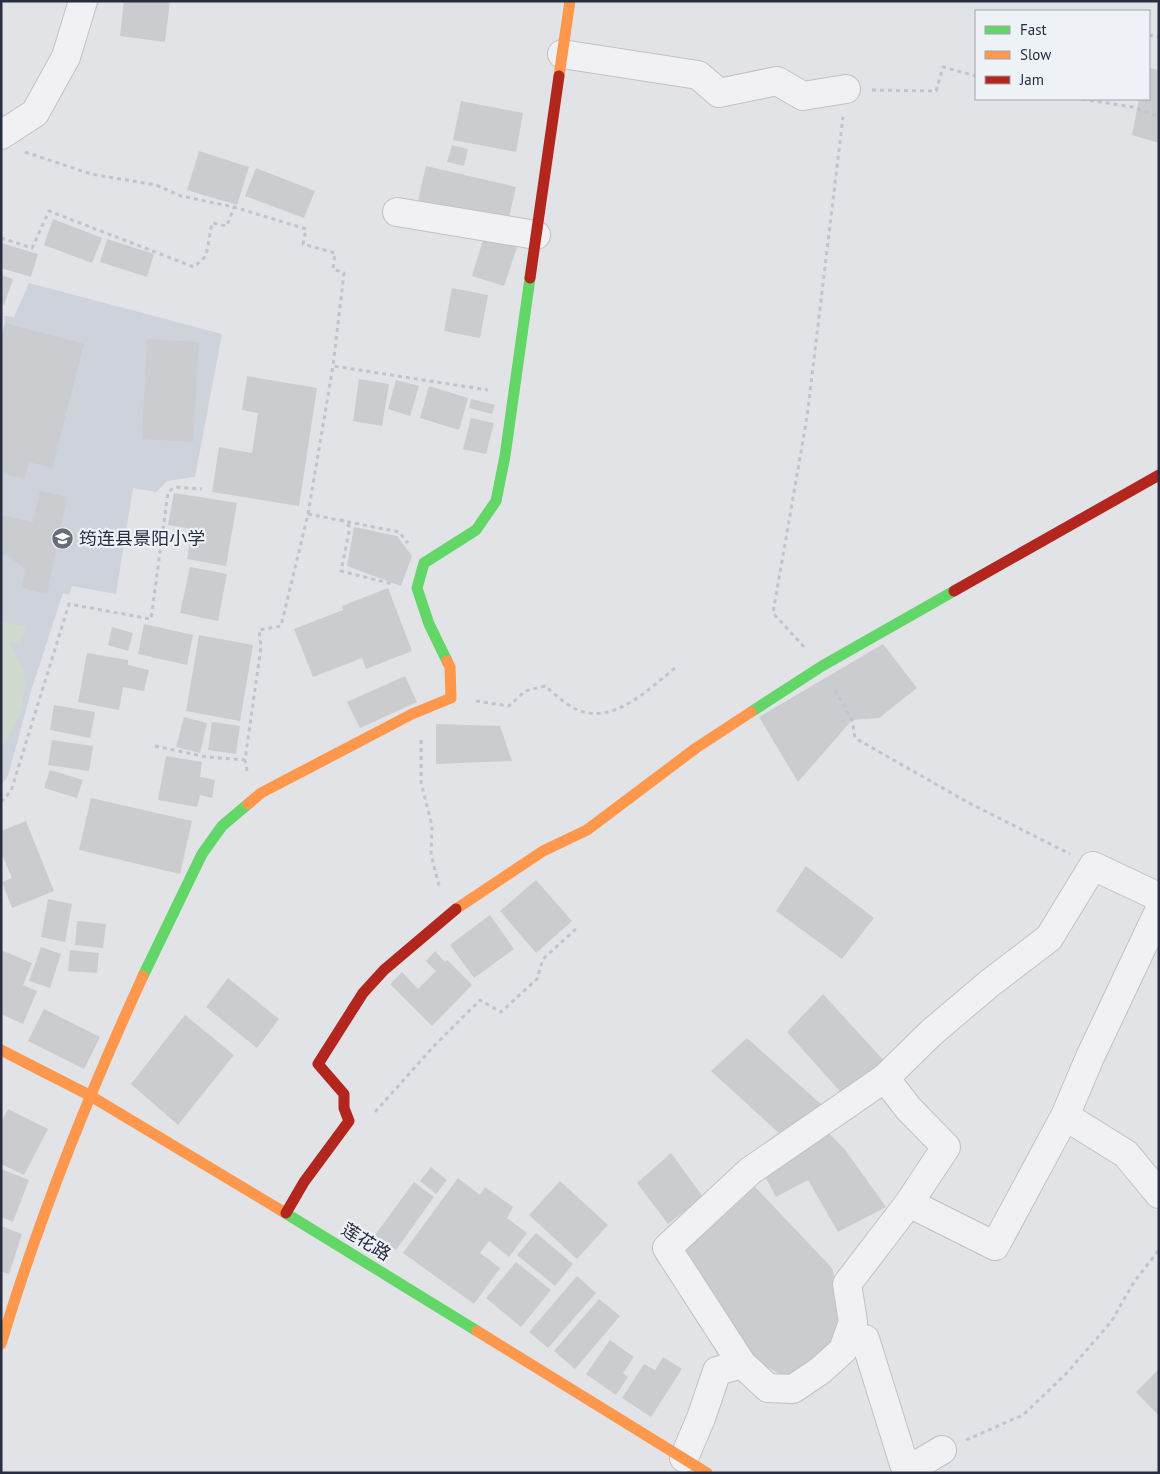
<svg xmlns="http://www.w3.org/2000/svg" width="1160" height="1474" font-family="'PT Sans','Noto Sans SC',sans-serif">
<rect width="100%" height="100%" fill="#e1e3e7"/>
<!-- built -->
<path fill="#ced2da" d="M29 283 222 334 195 477 167 481 156 492 133 488 116 594 72 586 69 595 63 593 31 691 8 776 1 785V338L5 323 4 316 14 317Z"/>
<!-- green -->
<path fill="#d0dad1" d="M1 622 26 627 21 644 9 642C13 652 22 664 24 675 28 696 17 731 1 745Z"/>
<!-- building -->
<path fill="#cbccd0" d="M124 1H170L165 42 120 36Z
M1149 68 1159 70V143L1132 135 1139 99H1149Z
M461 101 523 113 516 152 453 140Z
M452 145 468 149 464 166 447 162Z
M199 151 249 167 237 205 187 190Z
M426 166 516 187 507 226 417 205Z
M256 168 315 191 304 218 245 196Z
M53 219 102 238 92 263 44 245Z
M484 237 517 247 504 286 472 276Z
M107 239 154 254 147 277 100 262Z
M1 243 38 254 31 277 1 268Z
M1 275 13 279 4 305 1 304Z
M452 288 488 295 480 338 444 331Z
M5 323 84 344 52 468 29 462 25 479 1 473V338Z
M147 339 199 342 193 442 142 439Z
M247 376 317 388 299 506 212 492 219 447 252 453 258 413 242 410Z
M359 379 389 384 382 426 353 421Z
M396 380 419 386 410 416 388 409Z
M429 386 468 398 459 430 420 418Z
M471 399 495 405 492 414 469 408Z
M471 418 494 423 486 454 463 449Z
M40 491 67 497 47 594 21 588 25 569 7 555 1 554V515L33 522Z
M174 493 237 503 226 566 187 559 192 529 168 525Z
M354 527 397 536 412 556 401 586 347 566Z
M190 567 227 574 218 621 180 613Z
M388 588 412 651 366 669 362 658 313 677 294 629 343 610 342 606Z
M144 624 193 635 187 665 138 654Z
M112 627 133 633 128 651 108 645Z
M199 635 253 645 240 721 186 711Z
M883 644 917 688 879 718 852 720 798 782 759 717Z
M87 653 128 660V665L149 670 144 691 123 687 119 710 78 702Z
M405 676 417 702 360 728 347 702Z
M54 705 95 712 90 738 50 730Z
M184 717 207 723 200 753 176 747Z
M212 722 240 726 236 754 208 750Z
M436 724 500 726 512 761 436 764Z
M52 740 93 746 89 771 48 765Z
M166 756 202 762 200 777 215 780 212 798 200 795 197 807 158 800Z
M50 770 83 780 77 798 44 788Z
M91 798 192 821 180 874 79 850Z
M26 821 54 891 12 908 2 882 12 878 3 857H1V831Z
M806 866 874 918 842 959 776 911Z
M536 880 572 921 536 953 500 911Z
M48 899 72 904 65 942 41 937Z
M490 915 514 949 474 978 450 945Z
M77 921 106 924 103 948 75 945Z
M41 947 61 954 50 988 29 981Z
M1 950 32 963 23 985 37 991 23 1024 1 1014Z
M70 950 99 953 97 973 68 971Z
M435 951 445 962 447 960 472 985 432 1026 390 984 402 972 418 989 436 971 426 961Z
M228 978 279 1019 257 1048 206 1007Z
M823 994 885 1062 845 1097 787 1032Z
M44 1009 100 1037 84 1069 28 1041Z
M185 1015 234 1055 178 1125 131 1084Z
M747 1038 822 1105 782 1136 711 1071Z
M8 1109 48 1129 24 1175 1 1164V1122Z
M824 1128 846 1151 886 1207 838 1232 808 1180 776 1197 762 1171Z
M671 1153 703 1197 668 1224 637 1183Z
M431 1167 447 1180 436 1194 420 1181Z
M1 1169 29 1180 13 1222 1 1217Z
M458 1178 480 1195 485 1187 513 1207 507 1218 527 1233 509 1257 489 1241 480 1253 500 1268 474 1304 403 1253Z
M560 1181 608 1225 577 1259 529 1215Z
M414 1182 434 1197 396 1250 375 1235Z
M755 1187 832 1268 844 1313 835 1346 788 1379 747 1355 681 1247 718 1221Z
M1 1226 22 1234 9 1274 1 1272Z
M536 1233 573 1264 555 1286 517 1255Z
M516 1262 551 1290 521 1327 486 1298Z
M577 1276 596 1293 548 1348 529 1332Z
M599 1299 620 1316 575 1369 554 1351Z
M610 1340 634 1357 623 1373 628 1377 616 1395 586 1374Z
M663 1357 682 1369 651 1417 622 1398 644 1364 655 1370Z
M1159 1369V1416L1136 1392Z"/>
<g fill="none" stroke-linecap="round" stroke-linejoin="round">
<defs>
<path id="street" d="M562 54 698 75 719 93 777 81 803 96 846 89
M1 135 35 113 66 57 83 1
M397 212 536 235
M885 1078 908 1108 946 1147 909 1203 995 1246 1065 1116 1090 1057 1159 911
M1065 1116 1126 1154 1159 1194
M865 1339 904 1464 913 1473
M742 1364 768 1388 793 1389 821 1370 843 1350 853 1322 847 1284 909 1203
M684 1458 701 1418 717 1371 742 1364 667 1248 750 1171 885 1078 932 1032 990 983 1049 938 1093 866 1159 897
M909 1473 915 1466 942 1450"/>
</defs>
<!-- street casing -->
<use href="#street" stroke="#bfc1c5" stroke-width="30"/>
<!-- path -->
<path stroke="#c3c4ca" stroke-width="3" stroke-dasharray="4 4" stroke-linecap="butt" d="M1149 35 1159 37
M872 90 936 91 943 67 976 76
M1082 99 1132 107 1159 116
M25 152 91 174 156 185 181 196 234 207 306 229 303 244 335 253 333 269 344 273 333 366 488 390
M1 238 32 248 49 211 194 267 206 256 212 223 227 226 234 207
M308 514 399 532 408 543
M341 519 350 527 341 571 392 584
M804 647 773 613 807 417 843 117
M835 690 852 720 855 738 969 803 1070 854
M476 701 509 706 525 691 545 686C556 695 570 709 584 712 618 721 651 687 675 668
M421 740V782L432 826 431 855 440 889
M155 746 207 757 245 760
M247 771 245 760 261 647 259 630 281 626 308 514 333 366
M1 802 11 791 69 604 151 619 168 492 175 487 202 489
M375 1112 434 1046 480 1000 501 1012 537 979 543 959 578 927
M966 1440 1023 1415 1065 1375 1111 1322 1134 1282 1159 1250"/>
<!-- street -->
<use href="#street" stroke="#f1f1f3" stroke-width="28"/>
<!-- fast -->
<path stroke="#63d668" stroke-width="11" d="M447 661 429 624 417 588 424 563 476 530 496 501 505 456 530 278
M751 712 822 666 954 591
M143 976 202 854 222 826 248 804
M282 1211 477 1331"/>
<!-- slow -->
<path stroke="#ff974d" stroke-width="11" d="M559 76 570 1
M248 804 261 793 412 714 451 698 450 667 447 661
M456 909 543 851 587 830 696 748 751 712
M1 1050 89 1095 282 1211
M477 1331 707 1473
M1 1344C39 1217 88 1096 143 976"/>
<!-- jam -->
<path stroke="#b3261e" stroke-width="11" d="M530 278 559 76
M954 591 1159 475
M286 1213 304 1182 349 1121 344 1108V1094L318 1064 363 993 384 970 456 909"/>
</g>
<!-- icons -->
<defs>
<symbol id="school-disc" viewBox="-11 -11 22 22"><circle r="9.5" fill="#686d7b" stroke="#eef1f6"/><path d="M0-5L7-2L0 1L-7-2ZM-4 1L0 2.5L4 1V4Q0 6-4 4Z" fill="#fff"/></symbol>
</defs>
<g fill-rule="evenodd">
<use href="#school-disc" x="50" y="526" width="25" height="25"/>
</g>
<g text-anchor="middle" stroke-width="4.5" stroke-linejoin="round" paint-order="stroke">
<!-- poi labels -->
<g font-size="18" fill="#272e41" stroke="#eef1f6" text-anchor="start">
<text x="79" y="545">筠连县景阳小学</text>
</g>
<!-- street labels -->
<g font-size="18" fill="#272e41" stroke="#eef1f6">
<text transform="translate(366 1242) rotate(32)" y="6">莲花路</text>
</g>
</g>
<!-- border -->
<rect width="1160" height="1474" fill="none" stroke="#272e41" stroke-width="5"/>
<!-- legend -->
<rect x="975" y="10" width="175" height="90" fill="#eef1f6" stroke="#9ea3ae"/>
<rect x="985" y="26" width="25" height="8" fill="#63d668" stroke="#9ea3ae"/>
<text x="1020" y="35" font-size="15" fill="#272e41">Fast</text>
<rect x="985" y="51" width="25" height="8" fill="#ff974d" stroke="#9ea3ae"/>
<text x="1020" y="60" font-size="15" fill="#272e41">Slow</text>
<rect x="985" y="76" width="25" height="8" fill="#b3261e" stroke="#9ea3ae"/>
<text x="1020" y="85" font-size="15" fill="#272e41">Jam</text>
</svg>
